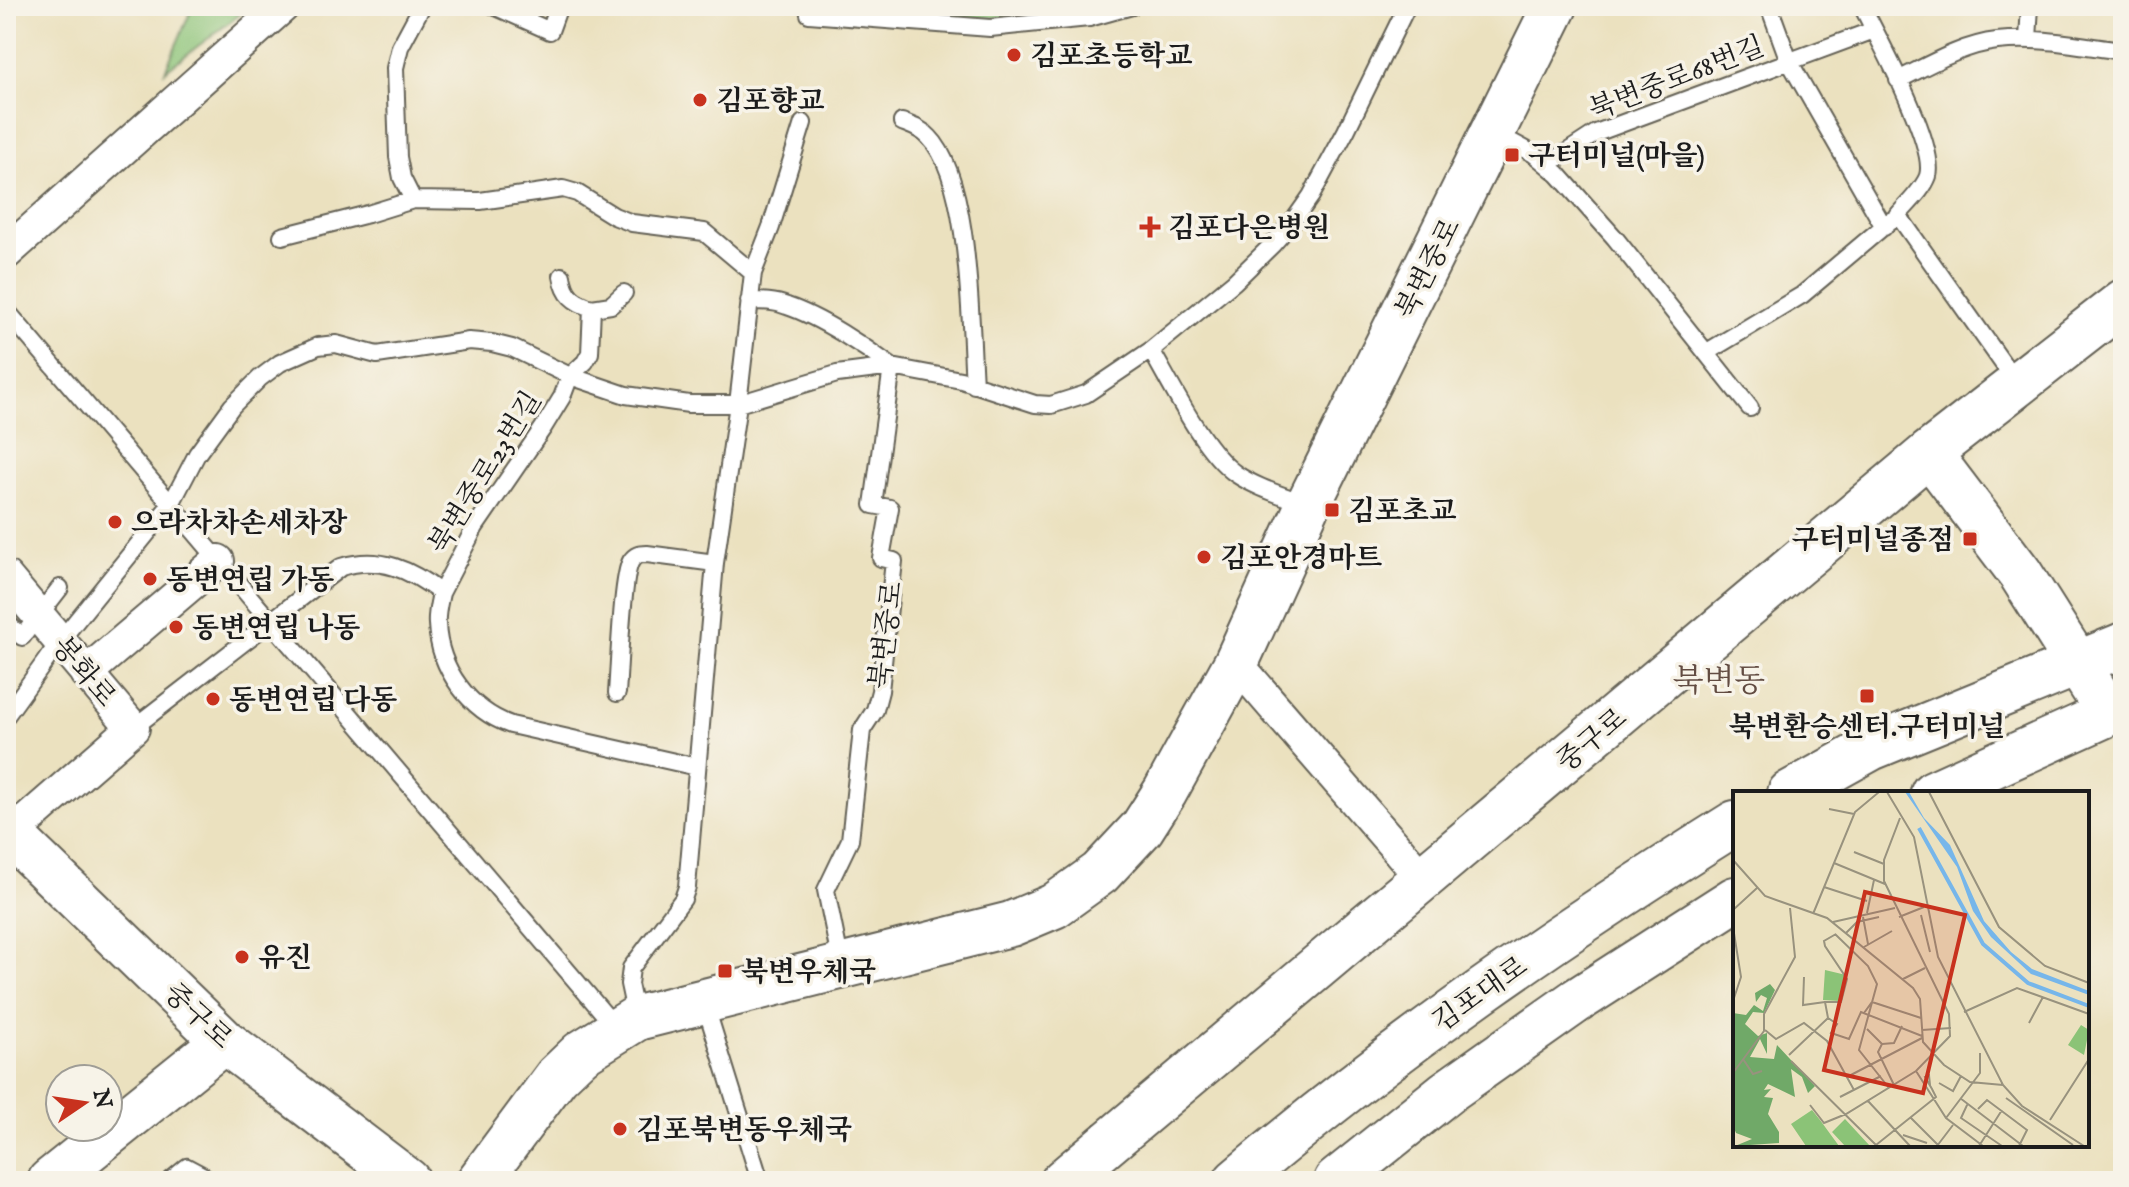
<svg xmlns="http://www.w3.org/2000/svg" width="2129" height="1187" font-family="'IM FELL English','Noto Serif KR',serif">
<rect width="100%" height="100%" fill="#f7f3e8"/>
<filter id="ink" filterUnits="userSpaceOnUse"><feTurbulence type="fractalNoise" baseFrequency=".0125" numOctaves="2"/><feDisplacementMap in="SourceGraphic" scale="16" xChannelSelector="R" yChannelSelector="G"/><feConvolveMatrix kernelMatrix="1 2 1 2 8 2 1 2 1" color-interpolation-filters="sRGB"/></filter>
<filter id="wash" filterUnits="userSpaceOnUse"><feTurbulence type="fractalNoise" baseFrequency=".006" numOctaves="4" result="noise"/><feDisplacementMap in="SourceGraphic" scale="32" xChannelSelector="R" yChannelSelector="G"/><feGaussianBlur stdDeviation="1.8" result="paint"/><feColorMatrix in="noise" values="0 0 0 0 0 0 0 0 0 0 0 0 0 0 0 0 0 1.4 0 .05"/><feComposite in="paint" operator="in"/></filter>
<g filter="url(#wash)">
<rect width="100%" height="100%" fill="#ebe1bf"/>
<!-- green -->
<path fill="#8bc377" stroke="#54704a" stroke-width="2" d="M193 6H251L165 71Z
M824 6H1089L995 19 831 9Z"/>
</g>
<g filter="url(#ink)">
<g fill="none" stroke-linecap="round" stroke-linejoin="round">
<defs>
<path id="lane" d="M422 6 400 47 395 68 398 157 402 178 413 200 480 201 563 189 577 193 614 216 632 223 704 232 753 273 738 404 715 563 687 887 683 899 631 968 629 984 636 1017
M494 6 550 31 559 6
M808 6 809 14 990 28 1089 18 1132 6
M1769 6 1789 61 1884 227
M1862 6C1878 38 1937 145 1928 176 1923 190 1907 204 1898 215L2016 382
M2028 39 2030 6
M1898 80C1929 65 1962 45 1997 41 2039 36 2082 46 2123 51
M902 122C912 126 922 129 929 137 971 179 970 325 974 385
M1495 133 1534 154 1558 174 1615 238 1750 408
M1547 165 1596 133 1874 30
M282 236 368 214 413 200
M753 273 771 227 803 123
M749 301C762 301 775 301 787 306 820 317 864 346 892 367L873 505 890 508 881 558 894 561 880 691 875 710 862 730 850 840 826 890 841 964
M592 308 611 305 624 293
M6 310 616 1028
M1151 350C1172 386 1203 451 1236 474 1257 488 1282 495 1305 504
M1707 352 1802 295 1890 221
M441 593C439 603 436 614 437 624 439 669 469 710 511 725L697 767
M6 622 22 637 60 588
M617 693C619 670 622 575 631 561 635 555 639 554 647 554L715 563
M6 716 60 641 171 504 197 454 232 406 260 378 280 363 318 346 336 344 377 355 469 341 492 343 512 348 570 376 626 395 689 404H738L837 374 892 367 961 380 1035 404 1051 405 1086 394 1151 350 1234 282 1273 244 1294 220 1311 196 1346 131 1407 6
M133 728 341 567C380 555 411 570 441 593L475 527 543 428 562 397 570 376 585 362 590 353 592 308C573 302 565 295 562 276
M705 1004 760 1181
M170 1181 187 1167 204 1176 206 1181"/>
<path id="street" d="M6 253 283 6
M6 577 133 728 10 835
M1236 663 1424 880
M86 673 218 561"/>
<path id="secondary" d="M1929 453 2020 573 2108 712
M1790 793 1871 748 2123 645
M1933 793 2123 707
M6 830 224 1041 408 1181
M50 1181 224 1041
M479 1181 557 1076 581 1053 637 1018 1011 924 1054 906 1100 873 1142 828 1165 792 1236 663 1308 505 1555 6
M1063 1181 1929 453 2123 302
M1236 1181C1392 1048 1561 932 1735 823
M1336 1181 1447 1092 1576 1001 1735 899"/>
</defs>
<!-- lane casing -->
<use href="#lane" stroke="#646155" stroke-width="20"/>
<!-- street casing -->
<use href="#street" stroke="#646155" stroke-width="36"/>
<!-- secondary casing -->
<use href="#secondary" stroke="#646155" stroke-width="48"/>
<!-- lane -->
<use href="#lane" stroke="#fff" stroke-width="16"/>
<!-- street -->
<use href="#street" stroke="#fff" stroke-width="32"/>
<!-- secondary -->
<use href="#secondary" stroke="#fff" stroke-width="44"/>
</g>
</g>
<!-- markers -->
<g fill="#c8321e" stroke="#f7f3e8" stroke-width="3">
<circle cx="1014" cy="55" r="8"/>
<circle cx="700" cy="100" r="8"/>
<rect x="1504" y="147" width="16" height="16" rx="4"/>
<path d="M1146 215h8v8h8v8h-8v8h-8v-8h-8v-8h8z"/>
<rect x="1324" y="502" width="16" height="16" rx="4"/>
<circle cx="115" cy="522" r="8"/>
<rect x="1962" y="531" width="16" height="16" rx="4"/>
<circle cx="1204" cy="557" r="8"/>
<circle cx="150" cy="579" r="8"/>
<circle cx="176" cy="627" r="8"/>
<rect x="1859" y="688" width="16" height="16" rx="4"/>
<circle cx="213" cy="699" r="8"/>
<circle cx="242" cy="957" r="8"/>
<rect x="717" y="963" width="16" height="16" rx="4"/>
<circle cx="620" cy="1129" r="8"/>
</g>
<g text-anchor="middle" stroke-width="7" stroke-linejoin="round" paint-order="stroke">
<!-- poi labels -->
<g font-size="28" font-weight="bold" fill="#1c1c1c" stroke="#f7f3e8" text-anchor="start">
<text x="1030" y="65">김포초등학교</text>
<text x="716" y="110">김포향교</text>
<text x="1528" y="165">구터미널(마을)</text>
<text x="1168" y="237">김포다은병원</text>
<text x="1348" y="520">김포초교</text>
<text x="131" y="532">으라차차손세차장</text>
<text x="1954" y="549" text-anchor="end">구터미널종점</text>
<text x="1220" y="567">김포안경마트</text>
<text x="166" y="589">동변연립 가동</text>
<text x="192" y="637">동변연립 나동</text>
<text x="229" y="709">동변연립 다동</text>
<text x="1867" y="736" text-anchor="middle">북변환승센터.구터미널</text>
<text x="258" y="967">유진</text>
<text x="741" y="981">북변우체국</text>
<text x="636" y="1139">김포북변동우체국</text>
</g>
<!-- street labels -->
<g font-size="28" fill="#1c1c1c" stroke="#f7f3e8">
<text transform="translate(1676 77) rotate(-21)" y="10">북변중로68번길</text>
<text transform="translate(1427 268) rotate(-63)" y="10">북변중로</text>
<text transform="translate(484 472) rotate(-58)" y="10">북변중로23번길</text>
<text transform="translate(885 635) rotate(-83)" y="10">북변중로</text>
<text transform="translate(85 671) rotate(50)" y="10">봉화로</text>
<text transform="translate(1591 739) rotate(-40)" y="10">중구로</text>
<text transform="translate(1479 993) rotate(-35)" y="10">김포대로</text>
<text transform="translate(199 1015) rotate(43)" y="10">중구로</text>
</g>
<!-- quarter labels -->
<g font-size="32" fill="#624c42" stroke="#f7f3e8">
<text x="1719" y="691">북변동</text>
</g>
</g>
<!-- overview -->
<g transform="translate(1733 791)">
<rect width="356" height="356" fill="#ebe1bf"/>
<path d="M92 179 113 184 107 210 90 209ZM348 234 356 239 351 264 335 254ZM79 319 87 329 106 355H73L58 333ZM112 328 137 355H112L99 341Z" fill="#8bc377"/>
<path d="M37 193 42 199 31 222 20 221 12 233 25 245 34 242V263L27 248 17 266 41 268 44 254 82 295 75 302 69 286 58 278 62 306 35 293 31 299 38 298 31 306 40 307 35 323 46 341V352L2 355 19 348 3 342 0 335V222L13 224 21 214 30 220 34 207 28 204 23 211 22 202Z" fill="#70a968"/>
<path d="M172 1H176L191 27 217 54 251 130 278 161 299 178 356 200V204L298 183 258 146 240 120 224 76Z" fill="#76b6ea"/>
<path fill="none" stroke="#76b6ea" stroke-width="4" d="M186 37 250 153 295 192 356 215"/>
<path fill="none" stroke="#98927e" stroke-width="2" d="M154 1 181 46 205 166 270 294 289 315 351 355M196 1 266 136 312 175 356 192M96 18 121 23M121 61 151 73M0 69 32 105 94 127 180 197 187 208 190 251 211 274 237 291 270 294M101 72 152 93M91 96 134 110M0 119 24 97M134 122 141 89M80 123 122 21 146 1M188 124 197 161M130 126 135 153M166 126 191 116M100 131 162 117M0 136 8 186 0 210M113 142 124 131 146 126M102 143 135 175 144 193 126 259 156 297M131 156 159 140M71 186 70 214 92 211M170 188 192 177M231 221 284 197 356 223M131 222 139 211 188 227M95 227 92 211H108L114 188 92 155 91 150 103 143M296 232 310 206M134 238 149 253 145 261 161 294M32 239 43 248 71 232 94 250 121 299M189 239 218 237M149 253 161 252 169 235M56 264 95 227 104 233 98 242 116 248 128 221 189 245M10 268 20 283 29 280M58 270 144 355M183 280 213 327 250 355M0 282 31 240V223L62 166 57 117M114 286 189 247M206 292 220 300 228 285M107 306 148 285M227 307 290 355M273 307 340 354M135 310 177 355M235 312 228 327 269 355M77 314 91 332 113 323 183 280 217 245 216 223 151 90V69L167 27M245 318 254 309 294 339 286 355M178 327 205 354M213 327 247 282V262M317 329 356 268M170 344 194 352M143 354 203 306 199 298 192 286 196 284 197 294M204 355 220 334M246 355 269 319"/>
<path fill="#c8321e" fill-opacity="0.15" stroke="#c8321e" stroke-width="4" d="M132 101 232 124 190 302 91 279Z"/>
<rect width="356" height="356" fill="none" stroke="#1c1c1c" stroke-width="4"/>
</g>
<!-- margin -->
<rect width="2129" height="1187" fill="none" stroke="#f7f3e8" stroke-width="32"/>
<!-- north arrow -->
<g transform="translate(84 1103) rotate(77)"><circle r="38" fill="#f7f3e8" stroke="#9f9d96" stroke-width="2"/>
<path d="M0-6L14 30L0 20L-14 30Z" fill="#c8321e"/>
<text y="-12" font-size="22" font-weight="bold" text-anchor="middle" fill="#1c1c1c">N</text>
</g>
</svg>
